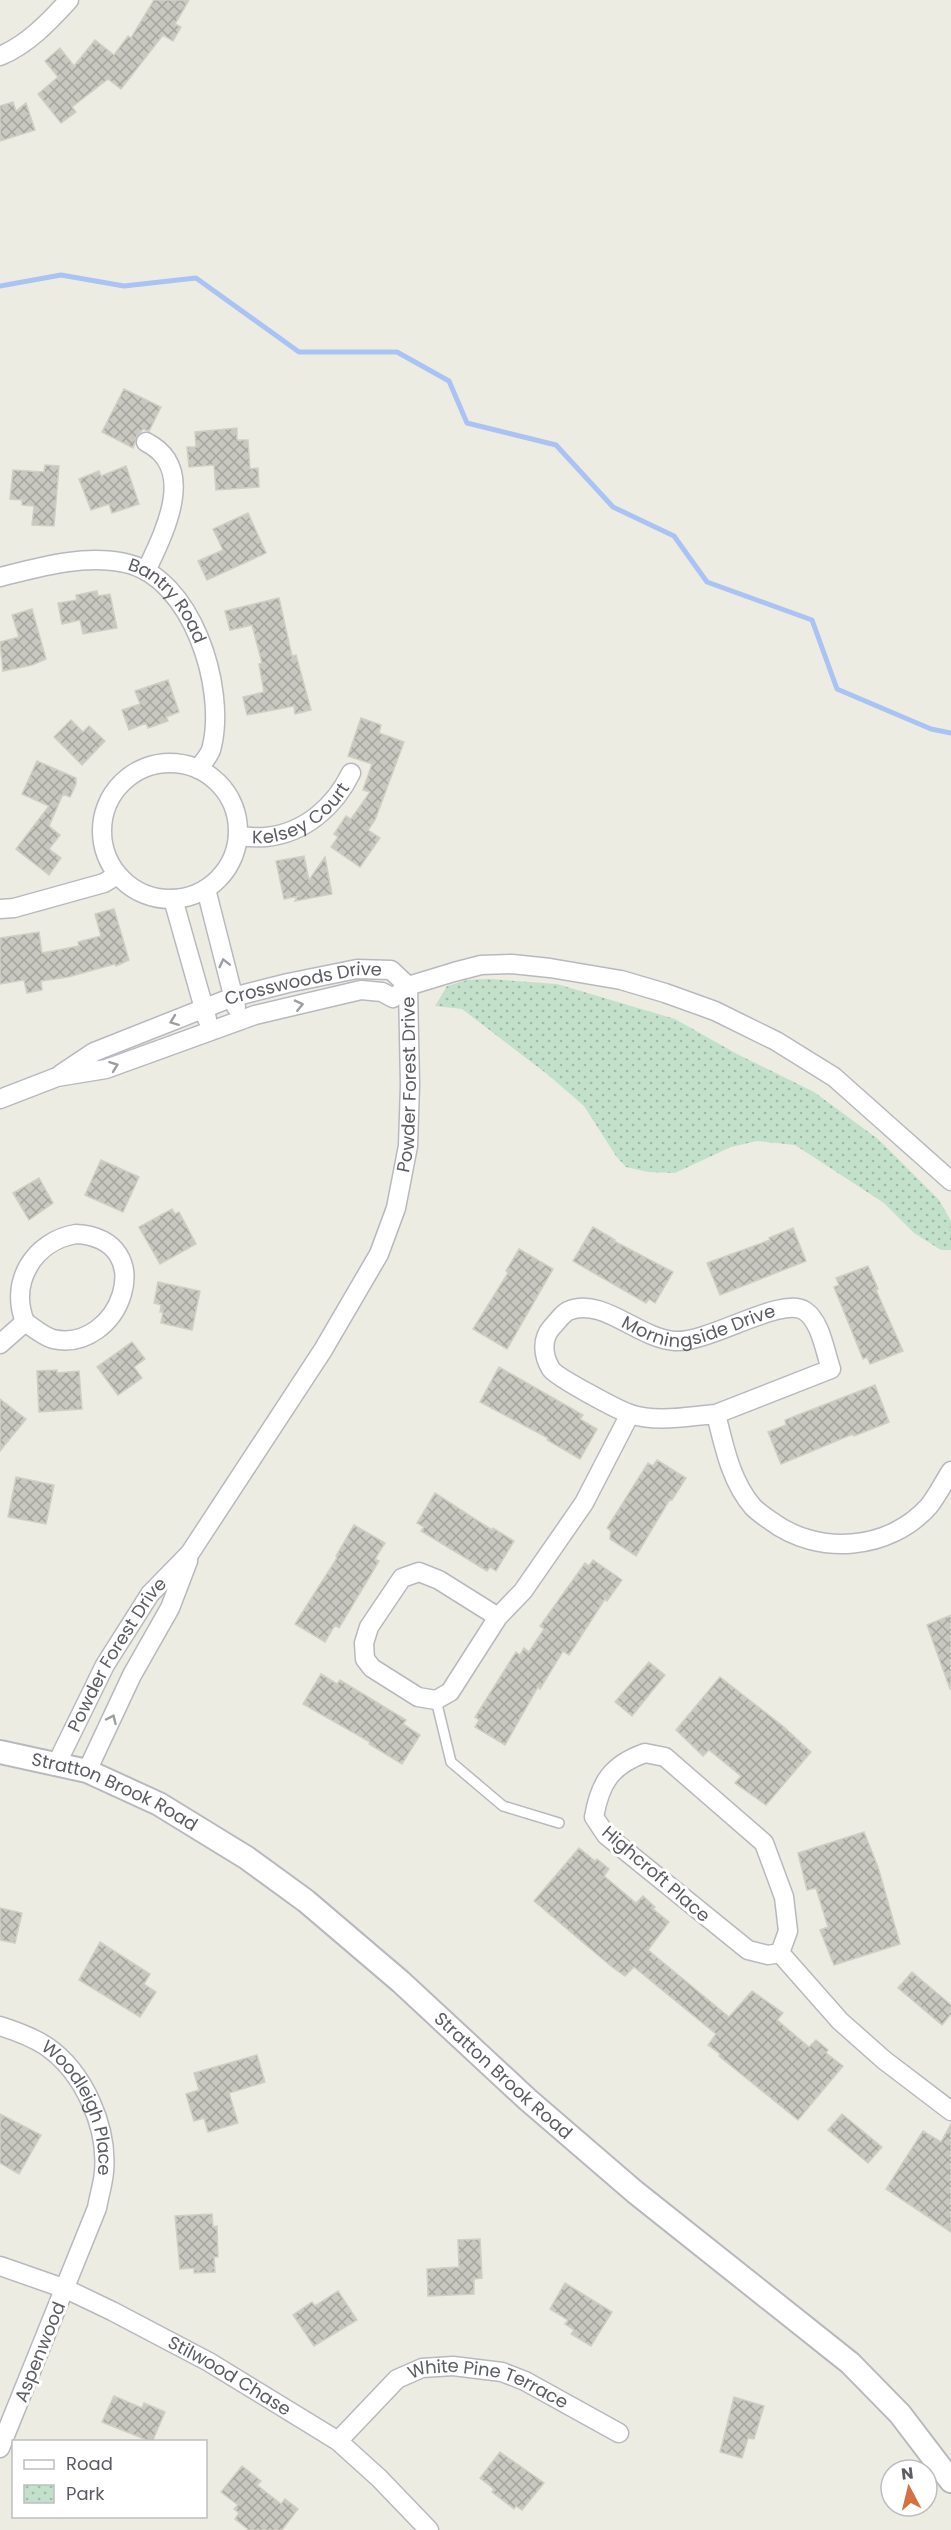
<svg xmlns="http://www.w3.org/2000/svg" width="951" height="2530" font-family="Poppins,sans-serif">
<defs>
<pattern id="park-dots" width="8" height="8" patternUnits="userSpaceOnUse" patternTransform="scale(1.5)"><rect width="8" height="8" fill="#c3e1ca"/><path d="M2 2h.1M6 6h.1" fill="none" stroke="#a1baa7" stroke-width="1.8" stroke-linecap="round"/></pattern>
<pattern id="building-cross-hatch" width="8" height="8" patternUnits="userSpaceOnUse" patternTransform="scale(1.5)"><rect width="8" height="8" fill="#c8c7c0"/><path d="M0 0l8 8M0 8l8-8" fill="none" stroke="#a5a59f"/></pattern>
</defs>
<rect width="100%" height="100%" fill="#ecece3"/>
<!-- park -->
<path fill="url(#park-dots)" d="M489 979 557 984 675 1019 737 1054 814 1092 878 1139 939 1200 951 1221V1250H941L914 1233 884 1203 795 1145 757 1141 731 1147 675 1173 648 1172 626 1167 616 1156 584 1106 547 1074 462 1009 435 1006 447 986 467 980Z"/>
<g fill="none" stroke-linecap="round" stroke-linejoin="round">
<!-- stream -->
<path stroke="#abc3f4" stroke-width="5" d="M0 286 61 275 124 286 196 278 299 352H397L449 381 467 423 556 445 613 507 674 536 707 582 812 620 837 689 931 729 951 733"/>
</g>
<!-- building -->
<path fill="url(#building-cross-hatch)" stroke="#d0cfc2" stroke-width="1.5" d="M154 0H189L175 24 181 27 173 41 163 35 121 89 108 79 72 107 76 112 61 123 38 94 58 77 45 61 60 48 74 66 95 40 114 55 128 36 131 38Z
M13 102 16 111 26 103 35 130 0 141V106Z
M124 389 161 407 149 431 143 429 137 436 133 448 102 432Z
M237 428V440H248L250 469 258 468 259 487 216 490 214 465 189 467 187 447H196L195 432Z
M45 465 59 466 54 526 32 525 34 506 22 505V500L10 499 13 470 44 472Z
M126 466 139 504 112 513 109 504 91 510 79 479 99 471 101 476Z
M248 513 266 553 207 580 198 561 223 550 213 529Z
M97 591 98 596 110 594 117 628 83 634 80 620 62 624 58 603 77 600 76 595Z
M279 598 292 656 296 655 311 710 295 714 294 706 247 715 243 697 264 692 259 664 262 663 252 625 230 630 225 611Z
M32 609 46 659 32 665 3 671 0 642 19 637 12 615Z
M168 680 179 712 166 717 168 721 148 728 146 723 129 730 122 710 140 704 135 691Z
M361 718 381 725 379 733 404 742 375 820 368 830 380 838 360 867 331 847 338 837 334 834 346 816 351 819 370 792 363 790 372 764 348 756Z
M71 720 83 732 89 726 105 741 82 765 54 737Z
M37 761 76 778V784L70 797 63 794 49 826 60 835 49 849 61 858 49 875 16 849 49 806 22 794Z
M304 856 309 880 325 857 332 894 295 901 298 896 284 899 276 861Z
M114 909 129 960 116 966 115 964 68 977 41 981 42 990 27 993 24 980 0 984V938L39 932 42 953 79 946 78 942 101 936 95 914Z
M101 1160 139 1177 123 1212 85 1195Z
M39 1178 53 1203 29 1220 13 1193Z
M172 1209 175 1214 179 1212 196 1244 160 1264 139 1227Z
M593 1227 615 1240 614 1241 673 1272 655 1303 649 1299 646 1303 573 1261Z
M793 1228 806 1261 720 1295 707 1263 770 1240 769 1238Z
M519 1249 553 1269 507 1349 473 1329 508 1273 506 1271Z
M868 1266 878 1289 876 1290 903 1351 870 1364 867 1357 863 1359 834 1287 839 1285 836 1278Z
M158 1282 200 1291 192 1330 161 1323 163 1312H160L161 1305 154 1303Z
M132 1342 145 1359 134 1367 142 1378 118 1395 97 1367Z
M499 1367 583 1415 580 1419 597 1429 580 1459 547 1440 548 1438 480 1402Z
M57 1370V1373L79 1371 82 1409 39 1412 37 1371Z
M875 1385 889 1422 854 1436 853 1434 781 1464 768 1432 786 1425 785 1420Z
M0 1399 26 1419 0 1451Z
M657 1460 686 1478 672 1500 670 1499 636 1556 610 1539 611 1531 607 1528 648 1463 653 1466Z
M16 1477 54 1485 46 1524 8 1517Z
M435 1493 492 1530 493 1528 514 1541 496 1571 490 1567 487 1571 421 1531 424 1527 417 1523Z
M354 1525 385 1543 375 1559 379 1561 339 1628 335 1625 325 1642 295 1624 337 1558 336 1556Z
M593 1560 622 1580 607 1601 605 1599 569 1655 563 1651 540 1689 538 1687 505 1745 475 1727 479 1720 475 1717 516 1652 520 1655 524 1648 529 1652 544 1629 540 1626 585 1563 589 1566Z
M951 1615V1689H950L927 1625Z
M649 1662 665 1675 632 1716 615 1702Z
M321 1674 337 1684 340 1680 406 1720 403 1724 420 1735 402 1764 369 1744 370 1742 303 1704Z
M720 1677 784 1727 811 1752 766 1805 735 1783 741 1776 709 1750 703 1756 676 1730Z
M864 1832 878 1867 900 1944 834 1965 820 1930 828 1927 816 1888 807 1890 798 1853Z
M579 1848 595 1861 597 1859 609 1869 604 1876 636 1903 643 1896 655 1907 653 1909 669 1922 648 1950 729 2017 752 1991 783 2013 777 2020 809 2047 816 2040 828 2050 826 2053 843 2066 798 2120 719 2056 720 2054 708 2045 716 2034 634 1967 625 1976 612 1967 534 1901Z
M0 1908 22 1913 15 1943 0 1940Z
M100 1942 150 1974 144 1984 156 1992 140 2017 79 1980Z
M912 1972 951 2005V2014L942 2025 898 1988Z
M257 2055 265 2082 229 2093 238 2123 208 2132 204 2118 194 2121 186 2094 199 2090 194 2073Z
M0 2114 41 2135 19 2174 0 2163Z
M842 2114 882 2147 868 2163 828 2130Z
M951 2124V2232L886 2189 923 2131 941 2142Z
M212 2214 213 2227 217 2226 218 2257H214L215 2272 194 2273V2268L180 2269 175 2216Z
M480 2239 482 2278 474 2279V2294L428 2296 427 2269 459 2267 458 2240Z
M565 2283 612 2312 591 2346 571 2334 574 2330 565 2324 568 2320 550 2309Z
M338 2291 357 2320 314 2346 293 2315 312 2302 315 2306Z
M114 2396 142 2408 144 2403 165 2412 152 2442 102 2422Z
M734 2397 764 2406 754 2439 748 2438 742 2458 720 2452Z
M500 2452 544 2483 522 2510 516 2506 514 2509 492 2492 494 2489 480 2478Z
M242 2466 261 2481 257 2485 281 2504 285 2499 298 2509 282 2530H249L235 2519 239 2513 234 2509 238 2505 221 2492Z"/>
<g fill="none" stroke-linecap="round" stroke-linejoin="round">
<defs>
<path id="service" d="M436 1700 451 1762 503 1806 559 1823"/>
<g id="minor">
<path d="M0 56C27 45 49 22 69 0"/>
<path d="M146 571C164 533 198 468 146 442"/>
<path id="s1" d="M0 577C40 567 84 554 125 563 192 577 226 687 212 746 211 754 203 762 198 769"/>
<circle cx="170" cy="831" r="68"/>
<path id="s2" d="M238 836C247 837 257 838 266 837 305 833 335 806 351 773"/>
<path d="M206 889 236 1007"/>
<path d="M173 899 207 1019"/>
<path d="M0 909 14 908 104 883 117 875"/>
<path id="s3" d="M61 1074 94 1052 233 997 288 983 357 969 391 970 408 986"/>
<path d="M0 1099 57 1077 106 1069 255 1015 361 990 382 992 393 998 408 986 454 972 481 965 512 964 550 968 621 980 665 993 715 1011 776 1041 834 1077 951 1181"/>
<path d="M76 1234C162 1239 120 1354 53 1339 43 1336 34 1328 25 1322 9 1282 34 1241 76 1234Z"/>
<path d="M0 1344 25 1322"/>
<path id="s4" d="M716 1414C689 1416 657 1423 630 1414 618 1410 556 1377 551 1369 543 1356 541 1339 552 1327 557 1322 562 1314 568 1311 602 1296 639 1339 675 1341 710 1343 782 1295 805 1311 821 1322 825 1352 831 1369L716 1414C724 1446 731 1482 753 1507 758 1512 765 1517 771 1521 818 1556 889 1551 929 1506 937 1496 944 1482 951 1471"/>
<path d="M498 1617 439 1580 419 1572 402 1578 369 1627 364 1643 365 1659 372 1668 418 1697 436 1700 450 1692 498 1617 523 1591 584 1503 630 1414"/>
<path d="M645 1753 665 1757 764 1843 784 1897 788 1931 780 1953 768 1955 748 1950 606 1835 594 1817C600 1783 611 1765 645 1753Z"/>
<path id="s5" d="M57 1763 105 1665 150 1594 190 1553 323 1350 379 1254 396 1208 408 1146 410 1085 408 986"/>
<path d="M87 1771 132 1675 170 1608 188 1561"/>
<path d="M780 1953 840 2021 884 2060 951 2111"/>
<path id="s6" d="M0 2026C16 2031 32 2037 46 2046 84 2072 108 2127 104 2172 103 2184 99 2196 97 2208L0 2448"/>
<path id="s7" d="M0 2266 66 2289 112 2311 209 2362 338 2441 379 2478 429 2530"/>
<path id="s8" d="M338 2441 397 2379 422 2368 453 2366 502 2372 525 2381 619 2433"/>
</g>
<g id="tertiary">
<path id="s9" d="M0 1752 87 1771 159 1804 247 1858 306 1901 401 1982 527 2099 635 2192 850 2363 900 2414 951 2481"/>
</g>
</defs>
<!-- service casing -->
<use href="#service" stroke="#b8b9be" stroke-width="12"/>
<!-- minor casing -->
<use href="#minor" stroke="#b8b9be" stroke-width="21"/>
<!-- tertiary casing -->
<use href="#tertiary" stroke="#b8b9be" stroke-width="26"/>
<!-- service -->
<use href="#service" stroke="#fff" stroke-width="9"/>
<!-- minor -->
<use href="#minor" stroke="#fff" stroke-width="18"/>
<!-- tertiary -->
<use href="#tertiary" stroke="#fff" stroke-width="22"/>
</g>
<!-- one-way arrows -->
<defs><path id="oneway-chevron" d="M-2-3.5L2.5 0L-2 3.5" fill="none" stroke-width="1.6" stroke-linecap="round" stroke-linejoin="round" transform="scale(1.5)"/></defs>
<g stroke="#9d9ea1">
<use href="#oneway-chevron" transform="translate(224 963) rotate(-104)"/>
<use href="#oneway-chevron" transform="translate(299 1005) rotate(-13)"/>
<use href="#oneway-chevron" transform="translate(174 1021) rotate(159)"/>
<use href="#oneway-chevron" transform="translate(114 1066) rotate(-20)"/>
<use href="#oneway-chevron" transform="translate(112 1719) rotate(-65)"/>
</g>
<g text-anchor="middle" stroke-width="6" stroke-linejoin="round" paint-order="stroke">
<!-- street labels -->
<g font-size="18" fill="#5b5d62" stroke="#fff">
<text dy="6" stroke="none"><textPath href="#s1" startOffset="186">Bantry Road</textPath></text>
<text dy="6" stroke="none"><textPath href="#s2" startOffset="70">Kelsey Court</textPath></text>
<text dy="6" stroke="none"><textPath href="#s3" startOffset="261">Crosswoods Drive</textPath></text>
<text dy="6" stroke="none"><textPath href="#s5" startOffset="778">Powder Forest Drive</textPath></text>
<text dy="6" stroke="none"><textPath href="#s4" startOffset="384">Morningside Drive</textPath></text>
<text dy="6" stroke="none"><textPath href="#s5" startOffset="124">Powder Forest Drive</textPath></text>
<text dy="6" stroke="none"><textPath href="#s9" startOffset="122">Stratton Brook Road</textPath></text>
<text transform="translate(656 1874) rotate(41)" y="6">Highcroft Place</text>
<text dy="6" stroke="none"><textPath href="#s9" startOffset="608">Stratton Brook Road</textPath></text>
<text dy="6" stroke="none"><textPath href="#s6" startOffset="123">Woodleigh Place</textPath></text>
<text transform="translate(40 2352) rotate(-68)" y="6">Aspenwood</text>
<text dy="6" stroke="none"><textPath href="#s7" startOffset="255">Stilwood Chase</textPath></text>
<text dy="6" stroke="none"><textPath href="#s8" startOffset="182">White Pine Terrace</textPath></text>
</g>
</g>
<!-- legend -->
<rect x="12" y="2440" width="195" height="78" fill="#ffffff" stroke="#bdbec0" stroke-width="1.5"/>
<rect x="24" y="2460" width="30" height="9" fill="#ffffff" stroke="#bdbec0" stroke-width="1.5"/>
<text x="66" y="2470" font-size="18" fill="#5b5d62">Road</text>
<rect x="24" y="2485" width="30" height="18" fill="url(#park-dots)" stroke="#bdbec0" stroke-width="1.5"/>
<text x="66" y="2500" font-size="18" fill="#5b5d62">Park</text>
<!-- north arrow -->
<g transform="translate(909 2488) rotate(353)"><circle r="28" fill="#ffffff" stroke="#bdbec0" stroke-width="1.5"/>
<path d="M0-4.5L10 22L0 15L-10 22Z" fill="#d47042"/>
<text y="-9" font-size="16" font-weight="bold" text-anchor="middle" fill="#5b5d62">N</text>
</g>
</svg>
